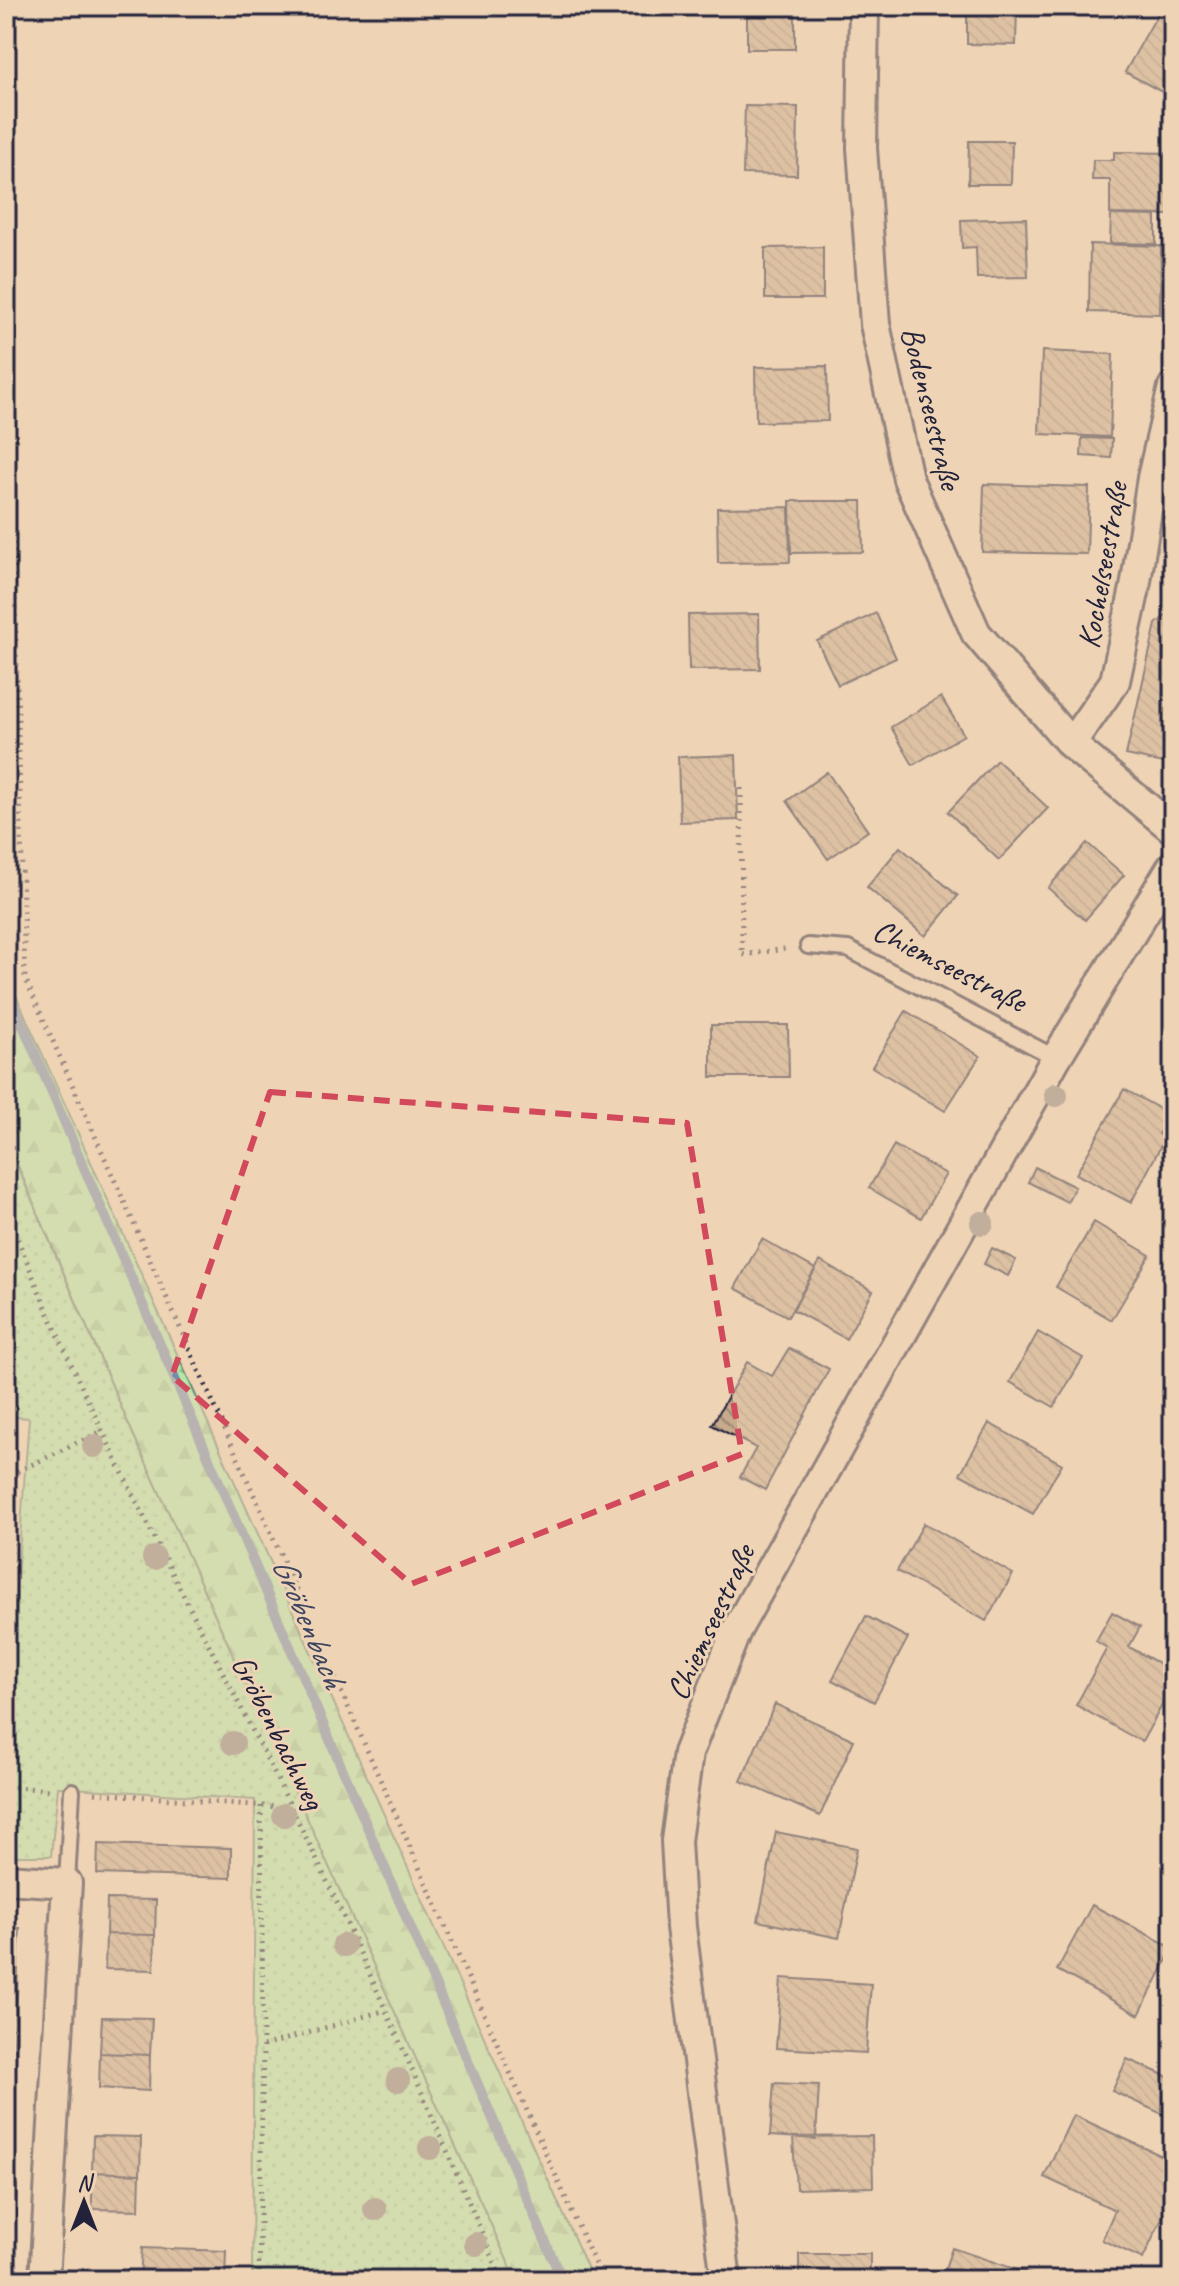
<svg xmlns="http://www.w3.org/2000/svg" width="1179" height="2286" font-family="Caveat,sans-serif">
<defs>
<pattern id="forest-firs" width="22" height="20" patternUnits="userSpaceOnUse" patternTransform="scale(2)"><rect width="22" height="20" fill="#b4e8a9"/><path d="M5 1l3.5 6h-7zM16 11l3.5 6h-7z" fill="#9ac792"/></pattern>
<pattern id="park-dots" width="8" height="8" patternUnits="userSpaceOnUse" patternTransform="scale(2)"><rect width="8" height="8" fill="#b4e8a9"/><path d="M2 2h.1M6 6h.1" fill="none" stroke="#9ac792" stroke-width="1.8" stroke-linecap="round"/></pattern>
<pattern id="building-back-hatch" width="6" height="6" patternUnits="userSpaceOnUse" patternTransform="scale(2)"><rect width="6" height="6" fill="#c8ab8d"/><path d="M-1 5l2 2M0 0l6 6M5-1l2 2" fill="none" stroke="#a28b74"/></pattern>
</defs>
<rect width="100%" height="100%" fill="#eed3b5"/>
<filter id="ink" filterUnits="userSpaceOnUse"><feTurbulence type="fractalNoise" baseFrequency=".0125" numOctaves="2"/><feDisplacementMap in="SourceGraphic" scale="16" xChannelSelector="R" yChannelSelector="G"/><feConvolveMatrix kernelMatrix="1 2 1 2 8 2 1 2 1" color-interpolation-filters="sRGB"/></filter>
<g filter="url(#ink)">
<!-- forest -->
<path fill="url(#forest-firs)" stroke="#6b8572" stroke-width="2" d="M6 777 10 982 593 2280H516L128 1423 6 1138Z"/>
<!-- park -->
<path fill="url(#park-dots)" stroke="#6b8572" stroke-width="2" d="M6 1140 128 1423 516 2280H252L255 1800 58 1787 51 1856H6V1726L29 1418 6 1416Z"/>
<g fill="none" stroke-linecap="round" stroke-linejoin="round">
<!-- stream -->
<path stroke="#758cab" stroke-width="10" d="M6 986 562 2280"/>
</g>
<!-- building -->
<path fill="url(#building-back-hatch)" stroke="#22223b" stroke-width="2" d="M747 6H795V49H747Z
M967 6H1017L1016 45 967 44Z
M1157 15 1173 24V98L1125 72Z
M745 106 798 107 797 175 743 174Z
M969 141H1012L1011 184H968Z
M1114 152 1173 153 1172 215 1110 214V180H1092L1093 160H1114Z
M1111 215 1156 216V244L1110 243Z
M1026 218 1028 277 977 278 976 247 962 248 961 220Z
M1090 244 1161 246 1160 314 1089 312Z
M823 247V299H765V248Z
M1042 351 1113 354 1110 437 1039 434Z
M827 366 828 421 756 422 755 367Z
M1082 438 1112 439 1111 458 1081 456Z
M984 484 1089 487 1087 554 982 552Z
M790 501H862L863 552 791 553Z
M789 507 790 562 718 563 717 508Z
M1170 612 1173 613V765L1126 755 1156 624Z
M876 613 896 658 838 685 817 641Z
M759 614 760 669 689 670 688 615Z
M941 697 964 735 913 765 891 727Z
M736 755 738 820 680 822 678 757Z
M997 760 1048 808 999 860 948 812Z
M827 772 868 831 828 859 787 801Z
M1087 843 1124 875 1085 920 1048 888Z
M900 847 958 896 925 936 867 887Z
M906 1011 980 1056 945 1111 872 1067Z
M711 1025H788L789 1077H711Z
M1124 1089 1169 1114 1158 1134 1165 1138 1131 1203 1076 1174Z
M894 1145 946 1174 921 1218 869 1188Z
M1035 1167 1075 1187 1067 1202 1028 1182Z
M1094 1222 1150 1255 1112 1320 1056 1287Z
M762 1239 815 1269 788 1317 735 1288Z
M992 1248 1016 1260 1008 1276 984 1264Z
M820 1261 873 1291 846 1339 793 1310Z
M1038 1332 1083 1358 1054 1407 1010 1382Z
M789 1348 829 1369 765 1490 740 1477 756 1448 712 1425 747 1362 772 1376Z
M989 1423 1062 1464 1033 1514 960 1474Z
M924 1523 1013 1574 986 1621 897 1571Z
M1112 1612 1140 1627 1129 1647 1173 1671V1685L1142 1742 1076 1705 1107 1648 1096 1641Z
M866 1616 908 1638 874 1702 832 1680Z
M775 1704 854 1740 820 1816 741 1781Z
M776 1832 857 1848 839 1938 758 1921Z
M98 1844 231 1848V1878L97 1874Z
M107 1899 156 1900 155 1935 106 1934Z
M1092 1905 1173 1948 1139 2015 1057 1970Z
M6 1928H20L18 1962 6 1961Z
M106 1934 155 1935 154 1970 105 1969Z
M6 1961 18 1962 17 1995H6Z
M781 1978 871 1984 866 2053 776 2048Z
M6 1995H17L15 2028H6Z
M102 2017 152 2018 150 2055 100 2053Z
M6 2028H15L14 2062 6 2061Z
M100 2053 150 2055 149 2091 99 2088Z
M1127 2059 1173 2079V2119L1112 2091Z
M6 2061 14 2062 13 2095H6Z
M774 2083 819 2085 816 2139 770 2136Z
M6 2095H13L11 2128H6Z
M1073 2115 1173 2161V2195L1143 2259 1102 2240 1115 2210 1044 2177Z
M6 2128H11L10 2161H6Z
M93 2136 141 2137 140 2174 92 2172Z
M872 2136 873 2187 796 2189 793 2137Z
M92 2172 140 2174 139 2210 92 2209Z
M6 2186H17L13 2280H6Z
M142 2248 226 2251 225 2280H140Z
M952 2248 1039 2277 1038 2280H941Z
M799 2254H870V2280H799Z"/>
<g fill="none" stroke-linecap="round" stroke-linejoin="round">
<defs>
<path id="service" d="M808 946 848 949 1056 1058
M67 1883 72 1791"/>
<path id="minor" d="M864 6 862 148 875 324 908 479 976 633 1071 744 1173 829
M1071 744 1115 681 1135 588 1152 478 1173 387
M6 1879 67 1883 44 2280
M726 2280 681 1927 676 1841 688 1753 736 1631 1056 1058 1173 865"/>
</defs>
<!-- service casing -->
<use href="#service" stroke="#22223b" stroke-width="20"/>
<!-- minor casing -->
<use href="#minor" stroke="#22223b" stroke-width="34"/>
<!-- path -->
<path stroke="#22223b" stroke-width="5" stroke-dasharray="2 6" stroke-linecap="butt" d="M6 279 25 978 602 2280
M741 788 742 955 785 949
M6 1209C85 1415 192 1608 290 1805 367 1960 434 2121 502 2280
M6 1247 19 1243
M6 1475H10L12 1518 6 1674
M10 1475 100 1432
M6 1786 49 1790
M95 1793 291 1808
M263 2046 386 2010
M6 2174 21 2175
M259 2280 263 2046 261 1806"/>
<!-- service -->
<use href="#service" stroke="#eed3b5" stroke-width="14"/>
<!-- minor -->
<use href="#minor" stroke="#eed3b5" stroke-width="28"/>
</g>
<!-- trees -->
<g fill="#8a827b">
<circle cx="1056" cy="1095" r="12"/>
<circle cx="982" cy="1223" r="12"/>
<circle cx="94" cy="1446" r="12"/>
<circle cx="154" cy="1558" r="12"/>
<circle cx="233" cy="1743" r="12"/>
<circle cx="284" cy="1815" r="12"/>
<circle cx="344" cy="1945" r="12"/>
<circle cx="398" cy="2080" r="12"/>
<circle cx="430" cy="2148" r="12"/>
<circle cx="375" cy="2209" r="12"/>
<circle cx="476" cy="2244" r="12"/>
</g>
</g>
<!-- marked area -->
<path d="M0 0H1179V2286H0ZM270 1092 687 1123 742 1454 411 1584 172 1376Z" fill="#eed3b5" fill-opacity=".55" fill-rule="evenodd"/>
<path fill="none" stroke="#d1495b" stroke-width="6" stroke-dasharray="16 10" stroke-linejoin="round" d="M270 1092 687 1123 742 1454 411 1584 172 1376Z"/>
<g text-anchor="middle" stroke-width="6" stroke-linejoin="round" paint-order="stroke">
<!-- street labels -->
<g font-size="32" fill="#22223b" stroke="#eed3b5">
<text transform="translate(932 408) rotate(76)" y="11">Bodenseestraße</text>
<text transform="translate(1102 565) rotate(-80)" y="11">Kochelseestraße</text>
<text transform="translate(950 965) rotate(27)" y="11">Chiemseestraße</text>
<text transform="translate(710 1622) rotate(-65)" y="11">Chiemseestraße</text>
<text transform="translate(279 1732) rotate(63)" y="11">Gröbenbachweg</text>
</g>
<!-- water labels -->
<g font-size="34" font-style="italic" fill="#3e4560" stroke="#eed3b5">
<text transform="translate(310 1622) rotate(67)" y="12">Gröbenbach</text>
</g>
</g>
<!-- margin -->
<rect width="1179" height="2286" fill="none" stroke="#eed3b5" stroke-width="32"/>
<rect x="16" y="16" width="1147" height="2254" fill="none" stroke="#22223b" stroke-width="3" filter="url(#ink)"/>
<!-- north arrow -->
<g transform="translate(84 2202)" stroke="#eed3b5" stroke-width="6" paint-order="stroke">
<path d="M0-6L14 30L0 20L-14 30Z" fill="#22223b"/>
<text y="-12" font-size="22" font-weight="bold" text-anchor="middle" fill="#22223b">N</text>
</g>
</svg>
